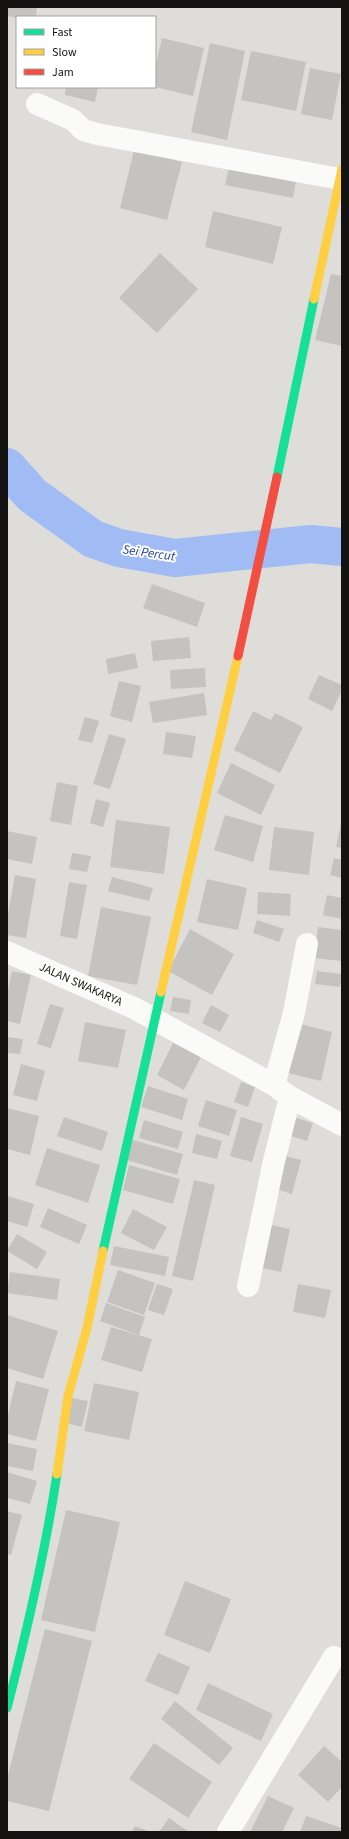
<svg xmlns="http://www.w3.org/2000/svg" width="349" height="1839" font-family="'Source Sans 3',sans-serif">
<rect width="100%" height="100%" fill="#dfddd9"/>
<g fill="none" stroke-linecap="round" stroke-linejoin="round">
<!-- river -->
<path stroke="#a1bcf4" stroke-width="38" d="M7 467 32 495 93 539 119 548 175 558 311 544 342 547"/>
</g>
<!-- building -->
<path fill="#c4c3bf" d="M7 7H37L36 17 17 18 7 16Z
M162 38 204 48 193 96 155 87V69Z
M210 43 245 51 227 140 191 132Z
M251 51 306 62 296 111 241 100Z
M310 68 341 74 332 120 301 114Z
M66 87H98L95 102 65 95Z
M134 150 182 162 167 220 120 208Z
M230 162 297 175 293 198 225 185Z
M213 211 282 227 273 264 205 247Z
M160 253 198 289 157 333 119 298Z
M331 274 342 276V346L315 340Z
M152 584 205 603 197 627 143 608Z
M189 637 191 658 153 661 151 641Z
M135 653 138 668 108 674 106 659Z
M205 668 206 687 171 689 170 670Z
M319 675 342 685V690L332 711 308 699Z
M119 681 141 686 132 722 110 716Z
M204 693 207 715 153 723 149 702Z
M253 711 271 720 275 713 303 727 280 773 234 750Z
M85 717 99 721 92 743 78 740Z
M166 732 196 736 192 758 163 754Z
M109 734 126 739 110 789 93 784Z
M231 763 275 785 261 815 217 793Z
M57 782 78 786 71 825 50 821Z
M96 799 110 803 103 827 90 823Z
M225 815 263 826 253 862 214 850Z
M116 820 170 827 164 874 110 867Z
M341 824H342V848L336 847Z
M274 827 314 832 309 875 269 870Z
M7 831 37 837 32 864 7 859Z
M72 853 91 856 87 872 69 869Z
M334 858 342 860V878L330 875Z
M15 875 36 879 26 938 7 935V919Z
M112 877 153 888 149 901 108 891Z
M207 879 247 888 238 930 197 922Z
M69 882 87 885 77 939 60 936Z
M258 892 291 894 290 916 257 914Z
M327 895 342 898V919L323 915Z
M101 907 151 917 137 985 88 976Z
M257 920 284 929 279 942 253 933Z
M318 927 342 930V961L314 958Z
M190 929 234 954 212 995 168 971Z
M12 971 31 975 20 1024 7 1021V994Z
M317 971 342 974 340 987 315 984Z
M173 997 191 1000 189 1014 170 1011Z
M50 1004 64 1008 51 1048 37 1044Z
M211 1005 229 1015 220 1032 202 1023Z
M85 1022 126 1030 118 1068 78 1061Z
M300 1024 332 1032 321 1081 288 1073Z
M7 1037 23 1039 20 1054 7 1053Z
M173 1043 201 1057 184 1090 157 1075Z
M21 1064 45 1071 37 1101 13 1095Z
M241 1082 255 1087 248 1107 234 1102Z
M148 1086 188 1099 182 1120 141 1107Z
M206 1100 237 1110 229 1136 198 1126Z
M7 1108 39 1116 30 1155 7 1149Z
M287 1115 313 1123 307 1141 281 1133Z
M64 1117 108 1132 102 1151 57 1136Z
M241 1117 263 1124 252 1162 230 1156Z
M144 1120 183 1132 178 1149 139 1138Z
M196 1134 222 1141 217 1159 192 1153Z
M133 1140 183 1154 177 1175 127 1160Z
M47 1148 100 1165 88 1203 35 1185Z
M282 1155 301 1160 292 1194 272 1188Z
M129 1165 180 1179 173 1204 123 1190Z
M194 1180 215 1185 193 1281 172 1276Z
M7 1196 34 1204 27 1227 7 1221Z
M48 1208 87 1225 79 1244 40 1227Z
M133 1209 167 1227 154 1250 121 1233Z
M271 1225 290 1229 281 1272 262 1268Z
M17 1234 47 1252 37 1269 7 1251Z
M114 1246 169 1257 165 1276 110 1265Z
M118 1270 155 1283 144 1315 107 1302Z
M10 1272 60 1279 57 1300 7 1293Z
M157 1284 173 1289 164 1315 148 1310Z
M298 1284 331 1290 325 1318 293 1312Z
M106 1303 145 1317 139 1335 100 1321Z
M7 1315 58 1331 43 1379 7 1368Z
M111 1327 152 1339 142 1372 101 1360Z
M16 1381 49 1389 36 1441 7 1434V1419Z
M94 1383 139 1392 129 1440 84 1431Z
M72 1398 88 1401 82 1427 66 1423Z
M7 1443 37 1449 33 1471 7 1466Z
M7 1472 37 1481 30 1504 7 1498Z
M66 1510 120 1522 95 1632 41 1620Z
M7 1511 22 1515 11 1555 7 1554Z
M185 1581 231 1599 210 1653 164 1635Z
M45 1629 92 1641 49 1811 7 1801V1779Z
M158 1653 190 1667 178 1695 145 1681Z
M208 1683 273 1714 261 1741 196 1710Z
M175 1701 233 1748 219 1765 161 1719Z
M154 1743 212 1782 188 1818 129 1779Z
M324 1746 342 1762V1787L328 1802 298 1775Z
M268 1796 294 1808 282 1832H250Z
M306 1816 342 1828V1832H300Z
M169 1818 189 1832H159Z
M135 1826 151 1832H132Z"/>
<g fill="none" stroke-linecap="round" stroke-linejoin="round">
<!-- street -->
<path stroke="#fafaf9" stroke-width="22" d="M37 104 73 120 83 130 97 134 340 179
M7 952 134 1008 274 1085 290 1097 342 1125
M274 1085 294 1013 307 944
M248 1286 274 1161 290 1097
M228 1832 334 1657"/>
<!-- fast -->
<path stroke="#16e098" stroke-width="9" d="M277 477 314 299
M103 1251 161 992
M7 1708C27 1631 45 1553 57 1474"/>
<!-- slow -->
<path stroke="#ffcf43" stroke-width="9" d="M314 299 342 169
M161 992 238 656
M57 1474 68 1396 87 1328 103 1251"/>
<!-- jam -->
<path stroke="#f24e42" stroke-width="9" d="M238 656 277 477"/>
</g>
<g text-anchor="middle" stroke-width="4" stroke-linejoin="round" paint-order="stroke">
<!-- street labels -->
<g font-size="12" fill="#141311" stroke="#fff">
<text transform="translate(81 984) rotate(24)" y="4">JALAN SWAKARYA</text>
</g>
<!-- water labels -->
<g font-size="13" font-style="italic" fill="#193f9a" stroke="#fff">
<text transform="translate(149 552) rotate(8)" y="5">Sei Percut</text>
</g>
</g>
<!-- border -->
<rect width="349" height="1839" fill="none" stroke="#141311" stroke-width="16"/>
<!-- legend -->
<rect x="16" y="16" width="140" height="72" fill="#ffffff" stroke="#a1a1a0"/>
<rect x="24" y="29" width="20" height="6" fill="#16e098" stroke="#a1a1a0"/>
<text x="52" y="36" font-size="12" fill="#141311">Fast</text>
<rect x="24" y="49" width="20" height="6" fill="#ffcf43" stroke="#a1a1a0"/>
<text x="52" y="56" font-size="12" fill="#141311">Slow</text>
<rect x="24" y="69" width="20" height="6" fill="#f24e42" stroke="#a1a1a0"/>
<text x="52" y="76" font-size="12" fill="#141311">Jam</text>
</svg>
